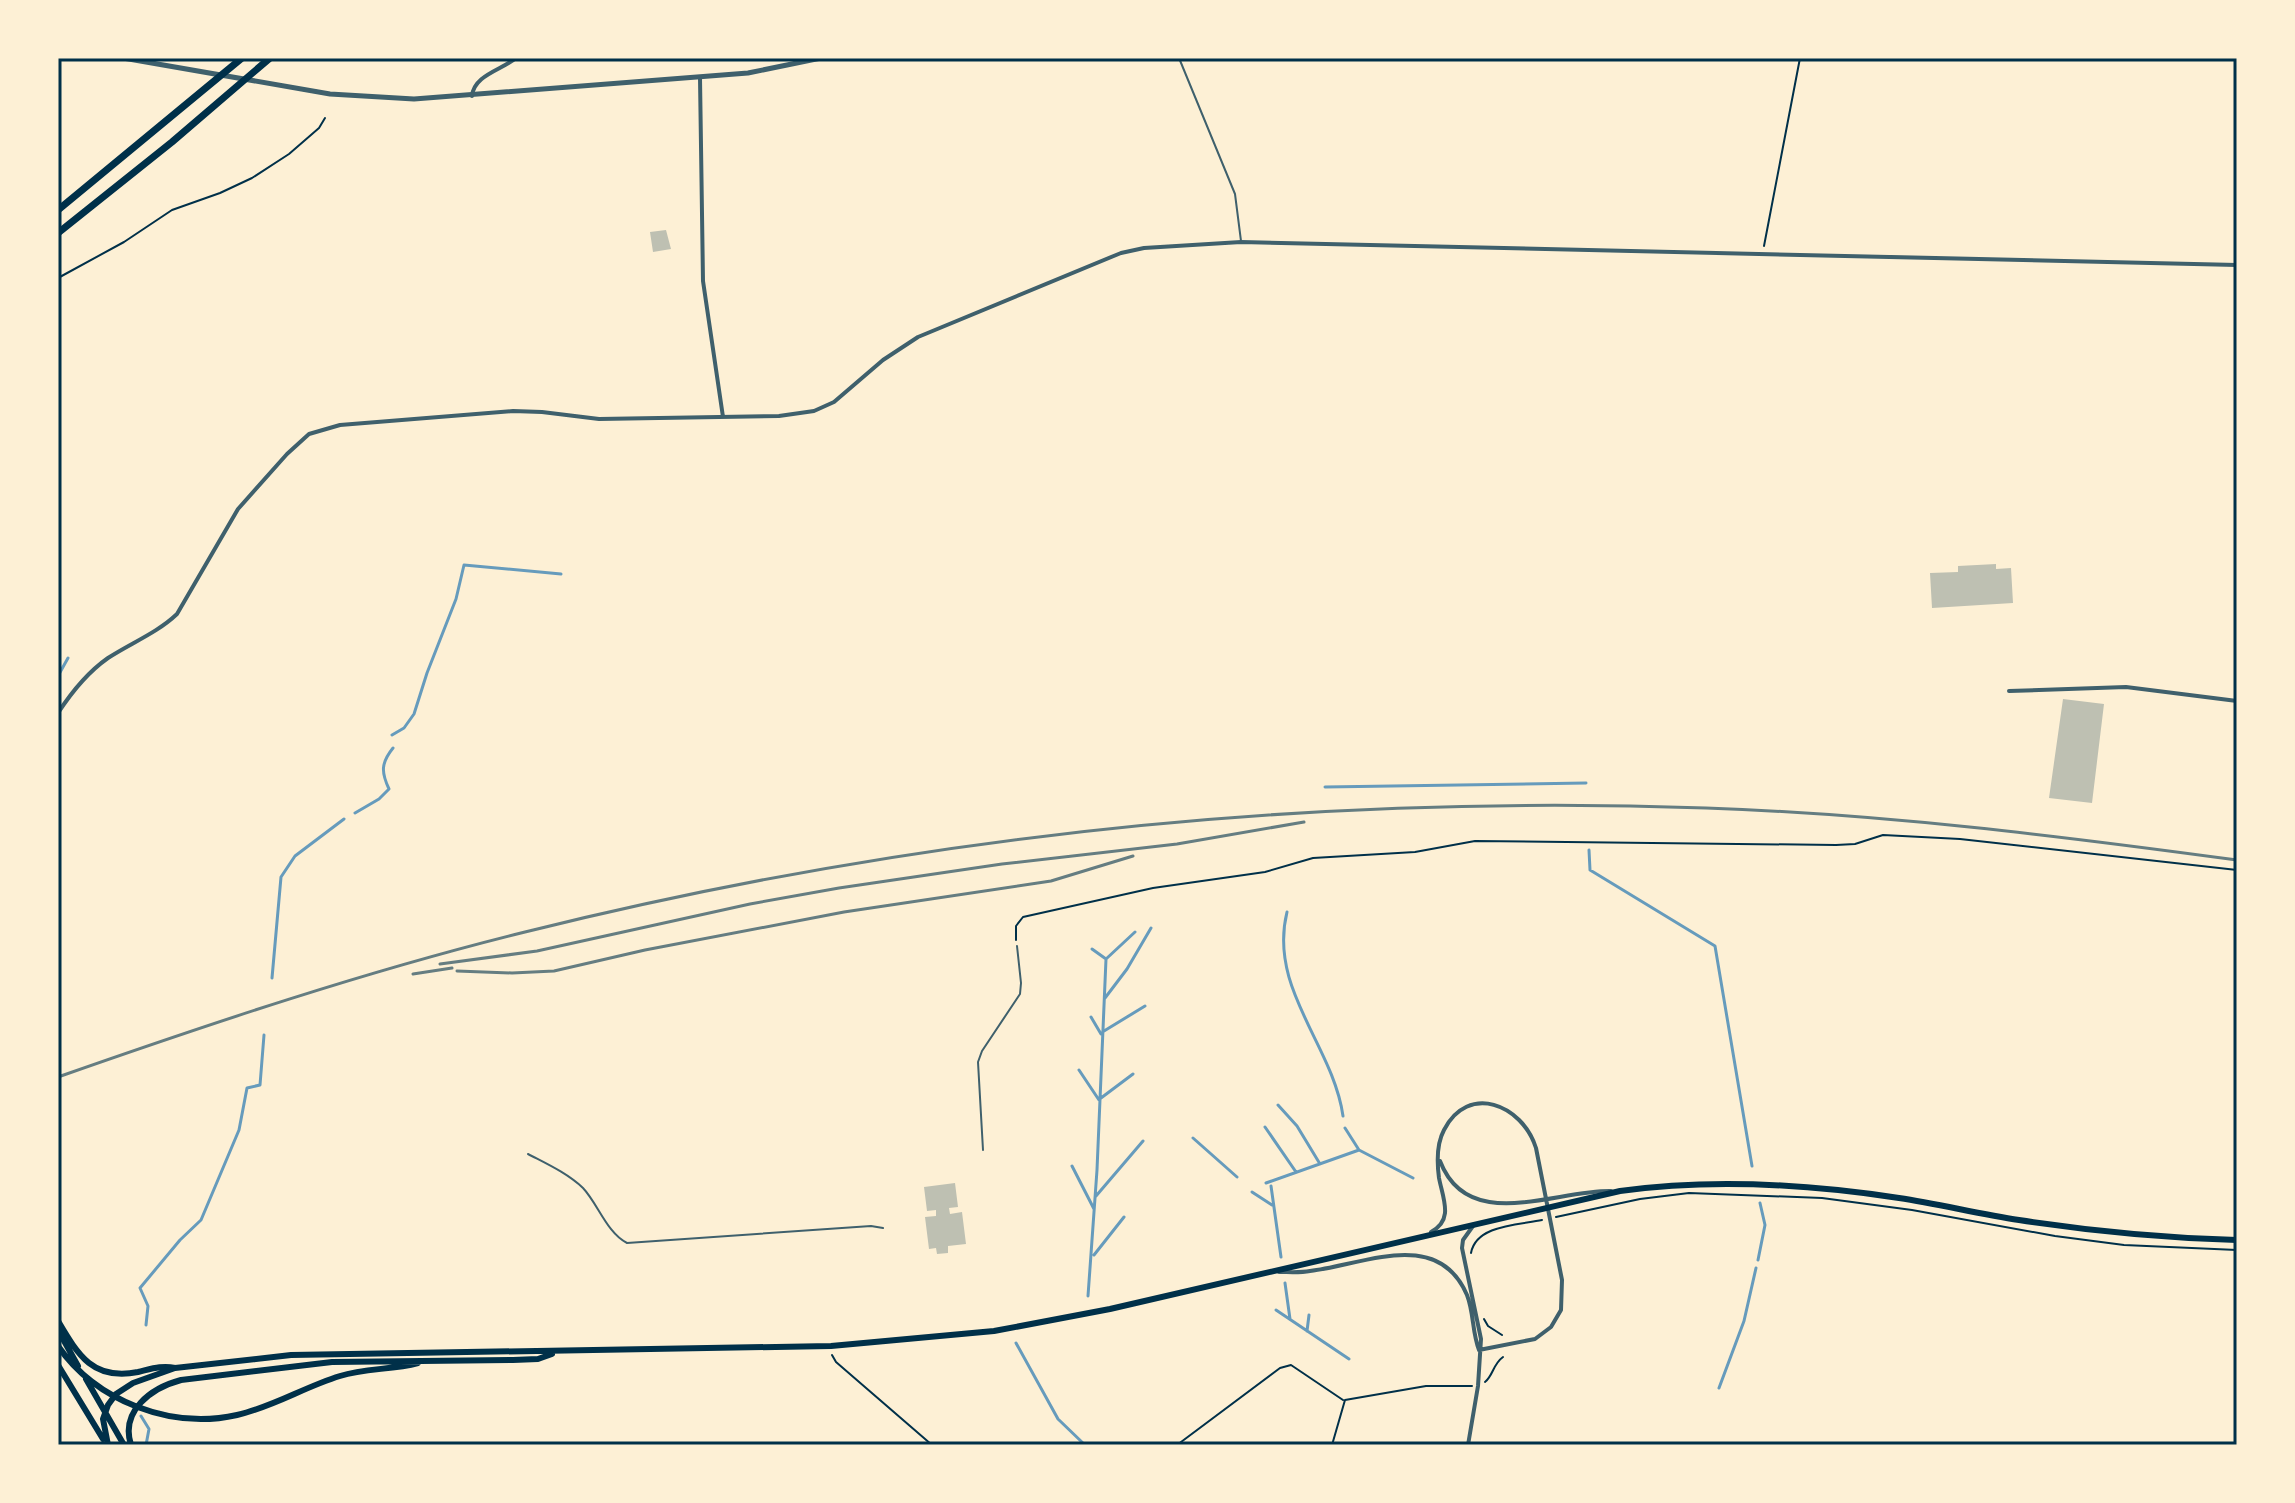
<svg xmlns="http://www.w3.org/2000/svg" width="2295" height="1503" font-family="'Space Grotesk',sans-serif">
<rect width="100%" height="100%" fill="#fdf0d5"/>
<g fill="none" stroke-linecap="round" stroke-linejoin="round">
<!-- stream -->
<path stroke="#669bbc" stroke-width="3" d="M58 676 68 658
M392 735 404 728 414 714 427 673 456 599 464 565 561 574
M1325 787 1586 783
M355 813 379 799 389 789C381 772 381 763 393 748
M1589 850 1590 870 1715 946 1752 1166
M1287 912C1268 989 1333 1045 1343 1116
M1092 949 1106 959
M272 978 281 877 295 856 344 819
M1105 998 1127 969 1151 928
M1091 1017 1101 1034
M1104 1031 1145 1006
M1079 1070 1099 1100
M1101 1098 1133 1074
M1278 1105 1297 1126 1320 1164
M1265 1127 1296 1172
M1345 1128 1359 1150 1413 1178
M1193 1138 1237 1177
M1072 1166 1094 1209
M1266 1183 1359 1150
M1271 1186 1281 1257
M1252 1192 1272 1205
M1096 1196 1143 1141
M1094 1255 1124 1217
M1758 1260 1765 1225 1760 1203
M1285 1283 1290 1319
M1088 1296 1097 1170 1106 959 1135 932
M1276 1310 1349 1359
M146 1325 148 1306 140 1288 180 1240 201 1220 239 1130 247 1088 260 1085 264 1035
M1307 1331 1309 1315
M1016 1343 1058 1419 1085 1445
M1719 1388 1744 1321 1756 1268
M141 1416 149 1429 146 1445"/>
</g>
<!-- building -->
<path fill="#bec0b2" d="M666 230 671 249 653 252 650 232Z
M1996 564V569L2011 568 2013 603 1932 608 1930 573 1958 572V566Z
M2063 699 2104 704 2092 803 2049 798Z
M955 1183 958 1207 949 1208 950 1214 962 1212 966 1244 948 1246V1253L937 1254 936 1248 929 1249 925 1217 936 1216V1210L927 1211 924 1187Z"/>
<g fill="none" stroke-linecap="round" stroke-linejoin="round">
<!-- path -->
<path stroke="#003049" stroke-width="2" d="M1764 246 1800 58
M58 278 124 242 172 210 220 193 252 178 289 154 319 128 325 118
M1016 940V926L1023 917 1153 888 1265 872 1313 858 1415 852 1475 841 1836 845 1855 844 1883 835 1960 839 2237 870
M1556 1217 1640 1199 1689 1193 1822 1198 1912 1210 2055 1236 2124 1245 2237 1250
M1471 1253C1476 1225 1518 1225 1542 1220
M1484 1319 1488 1326 1502 1335
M832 1355 836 1362 932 1445
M1485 1382C1493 1376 1493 1364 1503 1357
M1177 1445 1280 1368 1291 1365 1343 1400
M1332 1445 1345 1400 1426 1386H1472"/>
<!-- service -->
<path stroke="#3f606c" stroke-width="2" d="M1179 58 1235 194 1241 241
M983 1150 978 1062 982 1051 1020 994 1021 983 1017 946
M528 1154C547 1164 567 1173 583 1188 598 1204 607 1233 627 1243L871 1226 883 1228"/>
<!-- minor -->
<path stroke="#3f606c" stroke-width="4" d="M700 78 703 281 723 417
M472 96C474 75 502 70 516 58
M2009 691 2126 687 2237 701
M58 713C71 693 88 672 108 658 131 643 157 633 177 614L238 509 287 454 309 434 340 425 513 411 542 412 599 419 779 416 814 411 834 402 883 360 918 337 1121 253 1144 248 1241 242 2237 265
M1440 1161C1468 1234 1554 1190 1611 1191
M1431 1232C1454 1220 1443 1199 1439 1178 1437 1163 1437 1143 1444 1130 1468 1083 1522 1104 1536 1148L1562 1280 1561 1310 1551 1327 1535 1339 1479 1350
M1279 1272C1289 1272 1300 1273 1310 1271 1362 1265 1438 1227 1467 1295 1474 1313 1472 1332 1479 1350
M1468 1445 1478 1386 1481 1339 1462 1248 1463 1240 1473 1226"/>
<!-- tertiary -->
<path stroke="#3f606c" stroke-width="5" d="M123 58 330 94 414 99 748 73 821 58"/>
<!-- secondary -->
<path stroke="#003049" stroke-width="6" d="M58 1321C78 1355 93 1381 138 1372 151 1369 162 1365 175 1368
M58 1330 78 1366
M58 1346C96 1401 171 1430 237 1415 273 1407 304 1387 340 1376 365 1368 392 1370 418 1363
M58 1365 103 1439
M86 1379 124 1445
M108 1445 103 1419 108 1405 116 1394 133 1383 175 1368 291 1355 831 1346 994 1331 1110 1309 1620 1191C1713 1178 1807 1184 1899 1198 1939 1204 1979 1214 2019 1220 2091 1231 2164 1238 2237 1240
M131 1445C120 1411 151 1388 181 1380L332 1362 513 1360 538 1359 552 1354"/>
<!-- motorway -->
<path stroke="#003049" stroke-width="7" d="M58 210 242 58
M58 233 172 142 270 58"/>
<!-- rail -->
<path stroke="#657d81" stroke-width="3" d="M440 964 537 951 750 904 839 888 1002 864 1177 844 1304 822
M457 971 512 973 554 971 645 950 844 912 1051 881 1133 856
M413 974 452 968
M58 1077C212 1023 367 971 525 932 911 836 1308 794 1706 808 1884 814 2060 836 2237 860"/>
</g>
<!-- border -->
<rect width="2295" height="1503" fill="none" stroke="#fdf0d5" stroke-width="120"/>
<rect x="60" y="60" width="2175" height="1383" fill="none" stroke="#003049" stroke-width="3"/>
</svg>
